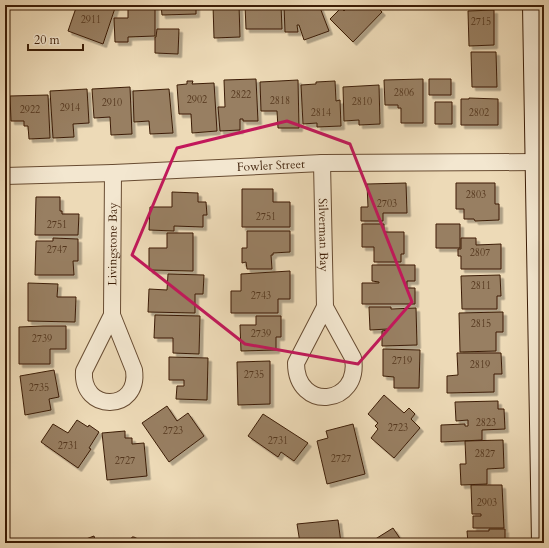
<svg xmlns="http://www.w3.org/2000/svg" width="549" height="548" font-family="Cardo,serif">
<defs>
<filter id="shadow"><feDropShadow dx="3.5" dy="3.5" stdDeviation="0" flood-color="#0004"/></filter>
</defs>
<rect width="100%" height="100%" fill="#eddab7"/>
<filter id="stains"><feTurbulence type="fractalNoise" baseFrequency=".005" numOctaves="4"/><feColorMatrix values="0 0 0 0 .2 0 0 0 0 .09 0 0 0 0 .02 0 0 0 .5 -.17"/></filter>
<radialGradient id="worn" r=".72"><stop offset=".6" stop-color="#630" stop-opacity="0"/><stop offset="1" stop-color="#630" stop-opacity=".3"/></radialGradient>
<!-- building -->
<path fill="#987f62" stroke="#3c1d06" filter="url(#shadow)" d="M77 5H86L93 7 94 5H116L103 44 68 31Z
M128 5H155V36L128 37V42H115L114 18H128Z
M161 5H196V14L162 15Z
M202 5H239L240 37 214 38 213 5Z
M245 5H281L282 29H246Z
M284 5H319L329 31 304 40 299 25H297L298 32H285Z
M343 5H375L382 12 353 42 330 19 341 8 344 11 347 8Z
M494 10V45L469 46 468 11Z
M157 29H179L178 54 155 53V37H156Z
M471 52H496L497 87H472Z
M256 79 258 121H243V119H240V130L220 131 218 107H225L224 80Z
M423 79V123H401V108H398V105H385L384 80Z
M429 79H451V95H429Z
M298 80 299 128H278L277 111H261L260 82Z
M187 81H193L192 84 214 83 217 131 192 133 191 114H179L177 85 187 84Z
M335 81 336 101 340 100 341 126 317 127V123L303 124 301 85 316 84V82Z
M379 85 380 124 359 125V120L344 121 343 87Z
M130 87 132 134 111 135 110 117 94 118 92 89Z
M87 89 89 123 73 124 74 137 53 138 50 91Z
M169 89 173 133 150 134 149 121 134 122 133 91Z
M48 95 50 138 29 139 28 126H24V121H11L10 96Z
M469 98 498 99V125H461V99H469Z
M435 102H452V124H435Z
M406 183 407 213H383V221H361V207H368L367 184Z
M456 183H495V204H499V220L475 221 474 219H464V209H456Z
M242 189H273V202H290V227H242Z
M172 192 198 193V202H206L207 215H203V227L174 226V231L149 230 150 207H172Z
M36 197H60V211H62V214H79L78 235H35Z
M362 224H384V232H404V254H401V262H374V247H362Z
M436 224H460V248H436Z
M247 231H290V252L273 253V255H271L272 269H247L246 262 242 263V248H247Z
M167 233H193V271L149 270V248H167Z
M53 238 78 239V261H73L74 275H35L36 241H53Z
M461 238H476V245L501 244V269H461V256H458V249H461Z
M372 265H415V281H407V288H415V304H362V283H379V282L372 281Z
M290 271V299H278V313H231V291H241V274Z
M168 274 204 275 203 294H195V313L148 312 149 289 167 290Z
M500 275 501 296H497V309H462L461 276Z
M28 283 58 284 57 297H76L75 322 28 321Z
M369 307H391V309L416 308 417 345 382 346V331L388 330V329L370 330Z
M503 312V332H496V351L460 352 459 313Z
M155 315 200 316 199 354 173 353V338H154Z
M256 316H281V337H276V350L241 351 240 325H256Z
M43 326H66V349H50V364H19V327Z
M383 349 420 350 419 388H394V377L383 376Z
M457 353H501L502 374H494V392L447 393V376L458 375Z
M169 357 208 358 207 400 176 399 177 386H184V380H169Z
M270 361V404L238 405 237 362Z
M54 370 59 397 49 399 51 410 25 415 20 376Z
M384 395 404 413 409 408 415 414 411 419 420 428 394 458 371 438 378 429 375 426 378 423 368 414Z
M498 401V409H504L505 429 482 430V440L441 442V425L465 424V426H468V420L456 421 455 402Z
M167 406 177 421 188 413 204 436 169 462 142 423Z
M263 414 308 443 294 461 281 452 278 457 248 436Z
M77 420 88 427 89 425 99 432 89 448 91 449 78 468 41 442 53 424 68 433Z
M353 424 365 474 327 484 317 441 328 438 326 431Z
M125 431V438H132V444L144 443 147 476 107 480 102 433Z
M503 440 504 468 487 469V484L461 485 460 464H466L465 441Z
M471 485H502L504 528H473V516H481V514H472Z
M338 520 341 543H300L297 524Z
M393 528 403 543H369Z
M489 529H505V543H468L467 531H489Z
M94 536 96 543H69L77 540 78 542Z
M132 537H134L146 543H130Z"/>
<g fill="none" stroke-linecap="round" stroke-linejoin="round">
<defs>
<g id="street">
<path id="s1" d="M322 163 325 307"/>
<path id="s2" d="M5 176 113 173 322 163 536 162"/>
<path d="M325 307 353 358C361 406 296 412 296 363Z"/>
<path d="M112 315 134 370C140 412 81 413 84 371Z"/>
<path id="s3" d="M112 315 113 173"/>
</g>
<path id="secondary" d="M534 5 543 543"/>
</defs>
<!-- street casing -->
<use href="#street" stroke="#684c32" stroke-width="18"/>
<!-- secondary casing -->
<use href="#secondary" stroke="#3c1d06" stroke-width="24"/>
<!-- street -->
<use href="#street" stroke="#f3e7d0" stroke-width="16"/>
<!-- secondary -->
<use href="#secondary" stroke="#f3e7d0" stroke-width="22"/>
</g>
<!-- marked area -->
<path fill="none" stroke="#c2185b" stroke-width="3" stroke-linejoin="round" d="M287 121 350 144 412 302 358 364 245 344 132 255 177 148Z"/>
<g text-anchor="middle" stroke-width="3" stroke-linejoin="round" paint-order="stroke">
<!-- number labels -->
<g font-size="10" fill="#53361d">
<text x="91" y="23">2911</text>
<text x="481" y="25">2715</text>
<text x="404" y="96">2806</text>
<text x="241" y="98">2822</text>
<text x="197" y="103">2902</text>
<text x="280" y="104">2818</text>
<text x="362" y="105">2810</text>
<text x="112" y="106">2910</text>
<text x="70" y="111">2914</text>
<text x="30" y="113">2922</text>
<text x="321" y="116">2814</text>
<text x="479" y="116">2802</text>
<text x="476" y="198">2803</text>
<text x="387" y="207">2703</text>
<text x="266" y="220">2751</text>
<text x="57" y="228">2751</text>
<text x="57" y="253">2747</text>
<text x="480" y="256">2807</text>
<text x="481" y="289">2811</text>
<text x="261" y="299">2743</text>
<text x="481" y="327">2815</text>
<text x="261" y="337">2739</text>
<text x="42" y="342">2739</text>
<text x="402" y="364">2719</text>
<text x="480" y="368">2819</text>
<text x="254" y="378">2735</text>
<text x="39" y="391">2735</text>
<text x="486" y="426">2823</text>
<text x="398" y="431">2723</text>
<text x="173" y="434">2723</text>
<text x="278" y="444">2731</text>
<text x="68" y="449">2731</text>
<text x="485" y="457">2827</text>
<text x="341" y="462">2727</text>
<text x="125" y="464">2727</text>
<text x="487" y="506">2903</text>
</g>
<!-- street labels -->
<g font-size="12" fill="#3c1d06" stroke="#f3e7d0">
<text dy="4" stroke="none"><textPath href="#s2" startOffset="266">Fowler Street</textPath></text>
<text dy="4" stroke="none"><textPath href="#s1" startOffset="72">Silverman Bay</textPath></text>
<text dy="4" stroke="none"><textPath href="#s3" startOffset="71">Livingstone Bay</textPath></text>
</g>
</g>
<!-- margin -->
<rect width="549" height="548" fill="none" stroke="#eddab7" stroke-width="20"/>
<rect x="6" y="6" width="537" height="536" fill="none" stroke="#3c1d06" stroke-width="2"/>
<rect x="10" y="10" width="529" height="528" fill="none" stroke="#3c1d06"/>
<!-- scale -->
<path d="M28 44v6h55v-6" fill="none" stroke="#3c1d06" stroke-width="2"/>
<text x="34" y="44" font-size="12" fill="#3c1d06" stroke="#f3e7d0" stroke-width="3" paint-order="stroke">20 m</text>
<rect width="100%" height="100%" filter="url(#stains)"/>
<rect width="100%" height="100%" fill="url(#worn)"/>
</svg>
